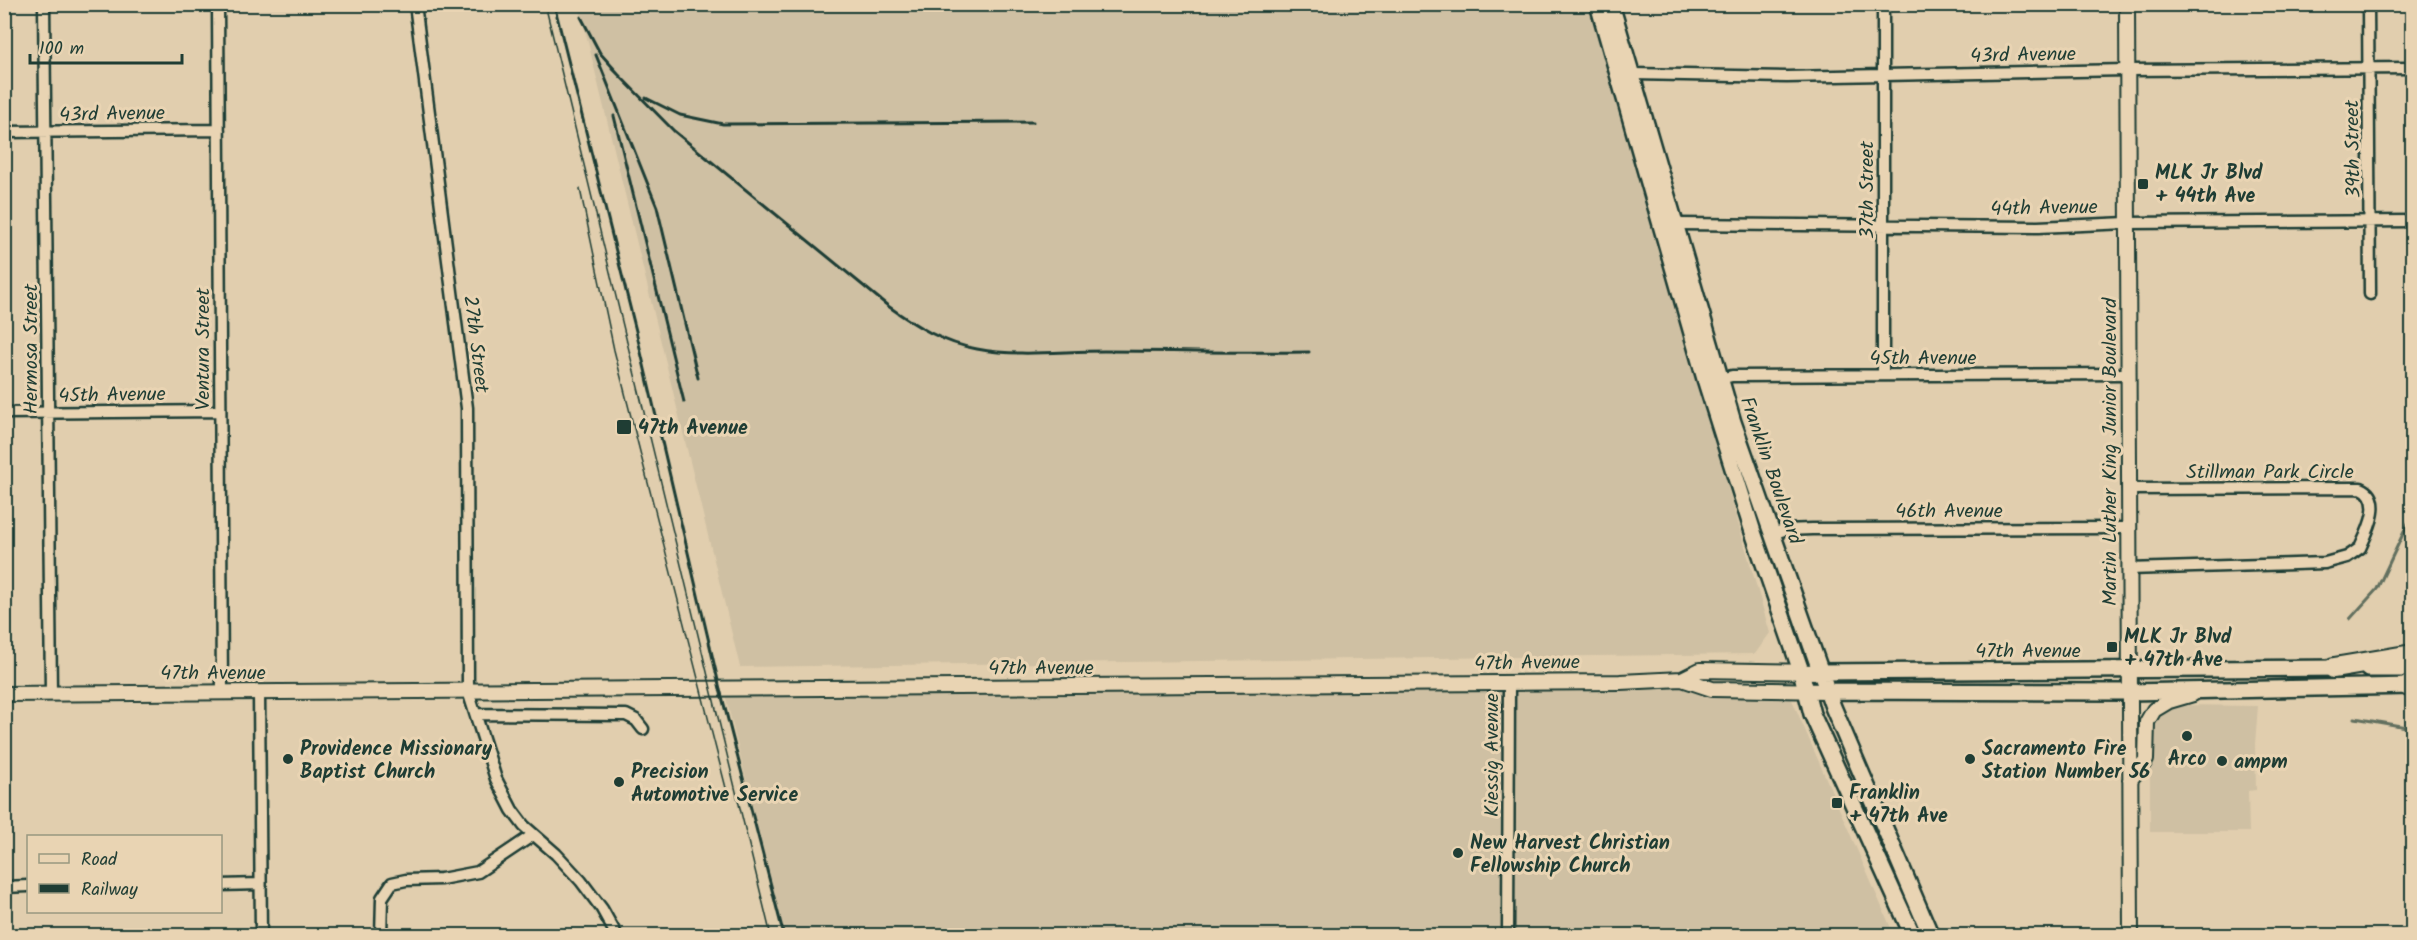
<svg xmlns="http://www.w3.org/2000/svg" width="2417" height="940" font-family="Kalam,sans-serif">
<rect width="100%" height="100%" fill="#e1ceae"/>
<filter id="ink" filterUnits="userSpaceOnUse"><feTurbulence type="fractalNoise" baseFrequency=".0167" numOctaves="2"/><feDisplacementMap in="SourceGraphic" scale="12" xChannelSelector="R" yChannelSelector="G"/><feConvolveMatrix kernelMatrix="1 2 1 2 8 2 1 2 1" color-interpolation-filters="sRGB"/></filter>
<g filter="url(#ink)">
<!-- built -->
<path fill="#cfc0a3" d="M579 5H1589L1770 633 1755 654 740 667Z
M1786 686 1894 935H784L724 690Z
M2176 705 2258 706 2255 744 2256 790 2248 791 2249 832H2150V733L2154 720 2162 710Z"/>
<g fill="none" stroke-linecap="round" stroke-linejoin="round">
<!-- stream -->
<path stroke="#626f5f" stroke-width="3" d="M2350 619 2377 589 2412 515
M2355 718 2412 728"/>
<defs>
<path id="minor" d="M44 4 51 694
M218 4 222 693
M415 4 467 408 468 691 496 779 512 810 524 826 556 854 581 881 602 909 617 936
M2368 4 2370 294
M1633 74 1787 77 2127 70 2412 68
M4 132 219 130
M1677 224 2038 227 2127 223 2412 221
M1883 375V4
M1720 379 1732 376 2127 374
M4 413 220 411
M2128 489 2361 488C2385 498 2368 531 2360 548L2347 557 2325 563 2128 569
M1772 534 1784 530 1812 529 2128 528
M259 692 261 936
M476 714 626 715 636 720 643 729
M220 885 260 884
M4 887 28 886
M381 936 382 898 392 883 406 880 441 879 478 872 533 835
M1508 936 1509 683"/>
<path id="tertiary" d="M2127 4 2131 936
M1682 679 1700 670 1820 672
M4 694 1620 682 1682 679 1712 689 1827 691
M2130 780 2146 760 2147 722 2154 710 2169 701 2193 694"/>
<path id="secondary" d="M1598 4 1705 379 1753 532 1801 671 1812 714 1913 936
M1611 4 1733 422 1833 707 1931 936
M2368 669H2412
M1820 672 2344 668
M1827 691 2130 692 2412 686"/>
<path id="motorway" d="M2334 668 2412 655
M2409 686 2412 687"/>
</defs>
<!-- minor casing -->
<use href="#minor" stroke="#1f3d34" stroke-width="15"/>
<!-- tertiary casing -->
<use href="#tertiary" stroke="#1f3d34" stroke-width="18"/>
<!-- secondary casing -->
<use href="#secondary" stroke="#1f3d34" stroke-width="20"/>
<!-- motorway casing -->
<use href="#motorway" stroke="#1f3d34" stroke-width="24"/>
<!-- minor -->
<use href="#minor" stroke="#e9d4b3" stroke-width="10"/>
<!-- tertiary -->
<use href="#tertiary" stroke="#e9d4b3" stroke-width="14"/>
<!-- secondary -->
<use href="#secondary" stroke="#e9d4b3" stroke-width="15"/>
<!-- motorway -->
<use href="#motorway" stroke="#e9d4b3" stroke-width="20"/>
<!-- tram -->
<path stroke="#1f3d34" stroke-width="1.5" d="M545 4 771 936
M580 189 614 350 727 792"/>
<!-- rail -->
<path stroke="#1f3d34" stroke-width="3" d="M554 4 636 331 720 689 784 936
M581 17 600 53 617 72
M596 55 657 207 698 378
M612 68 674 131 888 306C916 326 943 343 977 349 1019 357 1062 351 1104 351 1172 351 1241 353 1309 352
M646 98 680 115 723 124 1033 122
M614 116 684 402"/>
</g>
</g>
<!-- markers -->
<g fill="#1f3d34" stroke="#e9d4b3" stroke-width="2">
<rect x="2137" y="178" width="12" height="12" rx="3"/>
<rect x="616" y="419" width="16" height="16" rx="3"/>
<rect x="2106" y="641" width="12" height="12" rx="3"/>
<circle cx="2187" cy="736" r="6"/>
<circle cx="288" cy="759" r="6"/>
<circle cx="1970" cy="759" r="6"/>
<circle cx="2222" cy="761" r="6"/>
<circle cx="619" cy="782" r="6"/>
<rect x="1831" y="797" width="12" height="12" rx="3"/>
<circle cx="1458" cy="853" r="6"/>
</g>
<g text-anchor="middle" stroke-width="6" stroke-linejoin="round" paint-order="stroke">
<!-- street labels -->
<g font-size="20" fill="#1f3d34" stroke="#e9d4b3">
<text transform="translate(2023 54) rotate(-1)" y="7">43rd Avenue</text>
<text transform="translate(112 113) rotate(-1)" y="7">43rd Avenue</text>
<text transform="translate(2352 149) rotate(-91)" y="7">39th Street</text>
<text transform="translate(1866 190) rotate(-90)" y="7">37th Street</text>
<text transform="translate(2044 207) rotate(-1)" y="7">44th Avenue</text>
<text transform="translate(477 344) rotate(83)" y="7">27th Street</text>
<text transform="translate(30 349) rotate(-90)" y="7">Hermosa Street</text>
<text transform="translate(202 349) rotate(-90)" y="7">Ventura Street</text>
<text x="1923" y="364">45th Avenue</text>
<text transform="translate(112 394) rotate(-1)" y="7">45th Avenue</text>
<text transform="translate(2109 452) rotate(-90)" y="7">Martin Luther King Junior Boulevard</text>
<text transform="translate(1772 470) rotate(71)" y="7">Franklin Boulevard</text>
<text x="2270" y="478">Stillman Park Circle</text>
<text x="1949" y="517">46th Avenue</text>
<text x="2028" y="657">47th Avenue</text>
<text transform="translate(1527 662) rotate(-1)" y="7">47th Avenue</text>
<text x="1041" y="674">47th Avenue</text>
<text x="213" y="679">47th Avenue</text>
<text transform="translate(1491 755) rotate(-90)" y="7">Kiessig Avenue</text>
</g>
<!-- poi labels -->
<g font-size="20" font-weight="bold" fill="#1f3d34" stroke="#e9d4b3" text-anchor="start">
<text x="2155" y="179">MLK Jr Blvd<tspan x="2155" dy="23">+ 44th Ave</tspan></text>
<text x="638" y="434">47th Avenue</text>
<text x="2124" y="643">MLK Jr Blvd<tspan x="2124" dy="23">+ 47th Ave</tspan></text>
<text x="300" y="755">Providence Missionary<tspan x="300" dy="23">Baptist Church</tspan></text>
<text x="1982" y="755">Sacramento Fire<tspan x="1982" dy="23">Station Number 56</tspan></text>
<text x="2187" y="765" text-anchor="middle">Arco</text>
<text x="2234" y="768">ampm</text>
<text x="631" y="778">Precision<tspan x="631" dy="23">Automotive Service</tspan></text>
<text x="1849" y="799">Franklin<tspan x="1849" dy="23">+ 47th Ave</tspan></text>
<text x="1470" y="849">New Harvest Christian<tspan x="1470" dy="23">Fellowship Church</tspan></text>
</g>
</g>
<!-- margin -->
<rect width="2417" height="940" fill="none" stroke="#e9d4b3" stroke-width="24"/>
<rect x="12" y="12" width="2393" height="916" fill="none" stroke="#1f3d34" stroke-width="2" filter="url(#ink)"/>
<!-- legend -->
<rect x="27" y="835" width="195" height="78" fill="#e9d4b3" stroke="#989880" stroke-width="1.5"/>
<rect x="39" y="854" width="30" height="9" fill="#e9d4b3" stroke="#989880" stroke-width="1.5"/>
<text x="81" y="865" font-size="18" fill="#1f3d34">Road</text>
<rect x="39" y="884" width="30" height="9" fill="#1f3d34" stroke="#989880" stroke-width="1.5"/>
<text x="81" y="895" font-size="18" fill="#1f3d34">Railway</text>
<!-- scale -->
<path d="M30 54v9h152v-9" fill="none" stroke="#1f3d34" stroke-width="3"/>
<text x="39" y="54" font-size="18" fill="#1f3d34" stroke="#e9d4b3" stroke-width="4.5" paint-order="stroke">100 m</text>
</svg>
